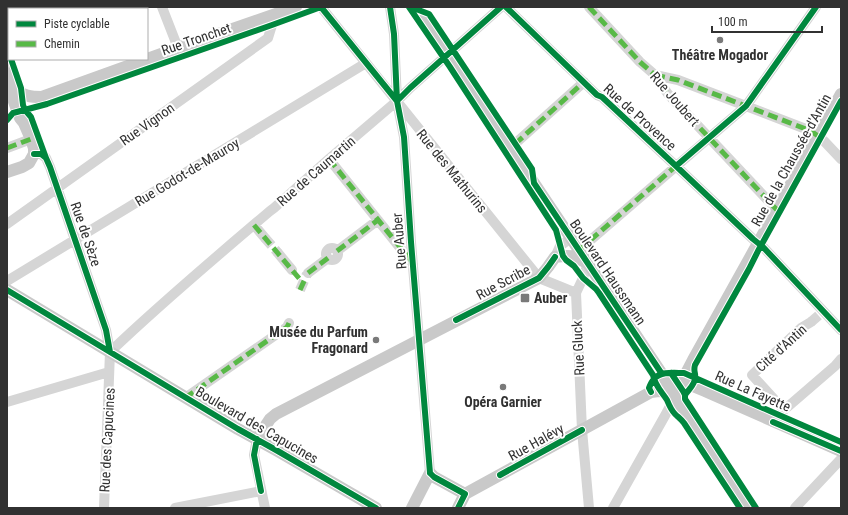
<svg xmlns="http://www.w3.org/2000/svg" width="848" height="515" font-family="'Roboto Condensed',sans-serif">
<rect width="100%" height="100%" fill="#fff"/>
<g fill="none" stroke-linecap="round" stroke-linejoin="round">
<!-- minor-tunnel -->
<path stroke="#d6d6d6" stroke-width="10" stroke-dasharray="10 5" stroke-linecap="butt" d="M265 238 278 253
M300 290 307 274
M811 322 819 315"/>
<!-- minor -->
<path stroke="#d5d5d5" stroke-width="10" d="M162 7 178 48
M321 7 539 278 576 293
M390 7 394 34 397 101 404 137 411 242 430 473
M506 7 597 95 602 97 676 166 753 239 763 247 841 330
M589 7 640 62 655 75 668 94 777 210
M7 48 8 56 7 73
M655 75 678 80 811 131 824 141 841 159
M7 148 31 139
M509 149 584 82
M34 154H41L46 158 50 167 106 330 110 352 104 508
M329 159 413 264
M7 224 268 38 272 25 273 16
M254 225 265 238
M326 254a6 6 0 1 1 12 0a6 6 0 1 1-12 0Z
M579 250 746 106 816 7
M337 251 378 220
M278 253 292 270
M555 257 560 246 571 238
M588 263 583 278 576 293 582 430 589 508
M308 273 328 258
M7 281 366 63
M110 352C161 303 216 257 270 211L274 208 329 159 397 101 410 88 501 7
M185 398 287 327 289 323
M7 402 109 372
M784 410 752 375 801 328 811 322
M773 422 784 410 835 366 841 359
M257 439 254 455 265 508
M175 508 261 491
M613 508 667 412 671 404 672 392
M795 508 841 459"/>
<!-- major -->
<path stroke="#c9c9c9" stroke-width="12" d="M415 7 509 149 534 183 662 374 681 407 747 508
M7 73 14 89 13 99 20 118 24 123 31 139 34 148V154L29 163 22 167 7 172
M14 89C24 96 30 97 42 97L178 48 296 7
M7 290 238 429 276 450 376 508
M681 383 688 384 705 391 841 451
M257 439 270 419 276 414 539 278 548 267 555 257C570 255 573 255 587 263
M465 494 651 392 659 391 672 392 681 383 693 360 841 94
M412 508 430 473 434 477 465 494
M458 508 465 494"/>
<!-- quiet -->
<path stroke="#58b947" stroke-width="5" stroke-dasharray="10 5" stroke-linecap="butt" d="M589 7 640 62 655 75 668 94 777 210
M655 75 678 80 811 131 818 136
M515 144 584 82
M7 148 31 139
M329 159 412 262
M254 225 303 283
M579 250 676 166
M337 251 378 220
M308 273 328 258
M300 290 305 279
M185 398 287 327 289 323"/>
<defs>
<path id="cycleway" d="M321 7 397 101
M390 7 394 34 397 101 404 137 411 242 430 473
M409 7 450 67 556 230 563 256 566 260 574 266 583 278 596 289 599 293 653 375C655 386 662 392 667 400 669 405 671 410 675 414 678 417 681 419 684 423L740 508
M415 7 416 9 429 14 532 169 534 183 662 374
M506 7 597 95 602 97 676 166 753 239 763 247 841 330
M11 59 21 88 23 105 25 110 31 117 46 158
M397 101 410 88 501 7
M7 120 13 113 47 104 272 25 321 7
M34 154H41L46 158 50 167 106 330 110 352
M676 166 746 106 816 7
M7 290 238 429 276 450 376 508
M456 320 539 278 548 267 555 257
M671 373 683 391 685 395V399L691 408 756 508
M651 392 649 388C650 385 652 381 654 379 661 371 674 373 684 373L779 415 841 442
M685 395C688 390 695 385 695 378 696 372 693 372 695 365L749 269 758 251 841 101
M773 422 841 451
M257 439 254 455 261 491
M430 473 434 477 465 494 458 508
M500 475 582 430"/>
</defs>
<!-- cycleway casing -->
<use href="#cycleway" stroke="#fff" stroke-width="8"/>
<!-- cycleway -->
<use href="#cycleway" stroke="#00873e" stroke-width="6"/>
</g>
<!-- markers -->
<g fill="#797979" stroke="#fff" stroke-width="1.5">
<circle cx="720" cy="40" r="4"/>
<rect x="520" y="293" width="10" height="10" rx="2"/>
<circle cx="376" cy="340" r="4"/>
<circle cx="503" cy="387" r="4"/>
</g>
<g text-anchor="middle" stroke-width="4" stroke-linejoin="round" paint-order="stroke">
<!-- street labels -->
<g font-size="14" fill="#313131" stroke="#fff">
<text transform="translate(196 39) rotate(-19)" y="5">Rue Tronchet</text>
<text transform="translate(675 99) rotate(49)" y="5">Rue Joubert</text>
<text transform="translate(640 117) rotate(42)" y="5">Rue de Provence</text>
<text transform="translate(147 124) rotate(-35)" y="5">Rue Vignon</text>
<text transform="translate(791 160) rotate(-61)" y="5">Rue de la Chaussée-d'Antin</text>
<text transform="translate(316 171) rotate(-41)" y="5">Rue de Caumartin</text>
<text transform="translate(452 171) rotate(51)" y="5">Rue des Mathurins</text>
<text transform="translate(187 172) rotate(-31)" y="5">Rue Godot-de-Mauroy</text>
<text transform="translate(86 234) rotate(71)" y="5">Rue de Sèze</text>
<text transform="translate(399 241) rotate(-95)" y="5">Rue Auber</text>
<text transform="translate(608 272) rotate(56)" y="5">Boulevard Haussmann</text>
<text transform="translate(503 282) rotate(-28)" y="5">Rue Scribe</text>
<text transform="translate(578 348) rotate(-93)" y="5">Rue Gluck</text>
<text transform="translate(781 348) rotate(-42)" y="5">Cité d'Antin</text>
<text transform="translate(753 391) rotate(24)" y="5">Rue La Fayette</text>
<text transform="translate(257 425) rotate(30)" y="5">Boulevard des Capucines</text>
<text transform="translate(107 440) rotate(-87)" y="5">Rue des Capucines</text>
<text transform="translate(536 442) rotate(-29)" y="5">Rue Halévy</text>
</g>
<!-- poi labels -->
<g font-size="14" font-weight="bold" fill="#313131" stroke="#fff">
<text x="720" y="60">Théâtre Mogador</text>
<text x="534" y="303" text-anchor="start">Auber</text>
<text x="368" y="337" text-anchor="end">Musée du Parfum<tspan x="368" dy="16">Fragonard</tspan></text>
<text x="503" y="407">Opéra Garnier</text>
</g>
</g>
<!-- border -->
<rect width="848" height="515" fill="none" stroke="#313131" stroke-width="16"/>
<!-- legend -->
<rect x="8" y="8" width="140" height="52" fill="#ffffff" stroke="#adadad"/>
<rect x="16" y="21" width="20" height="6" fill="#00873e" stroke="#adadad"/>
<text x="44" y="28" font-size="12" fill="#313131">Piste cyclable</text>
<rect x="16" y="41" width="20" height="6" fill="#58b947" stroke="#adadad"/>
<text x="44" y="48" font-size="12" fill="#313131">Chemin</text>
<!-- scale -->
<path d="M712 26v6h110v-6" fill="none" stroke="#313131" stroke-width="2"/>
<text x="718" y="26" font-size="12" fill="#313131" stroke="#ffffff" stroke-width="3" paint-order="stroke">100 m</text>
</svg>
